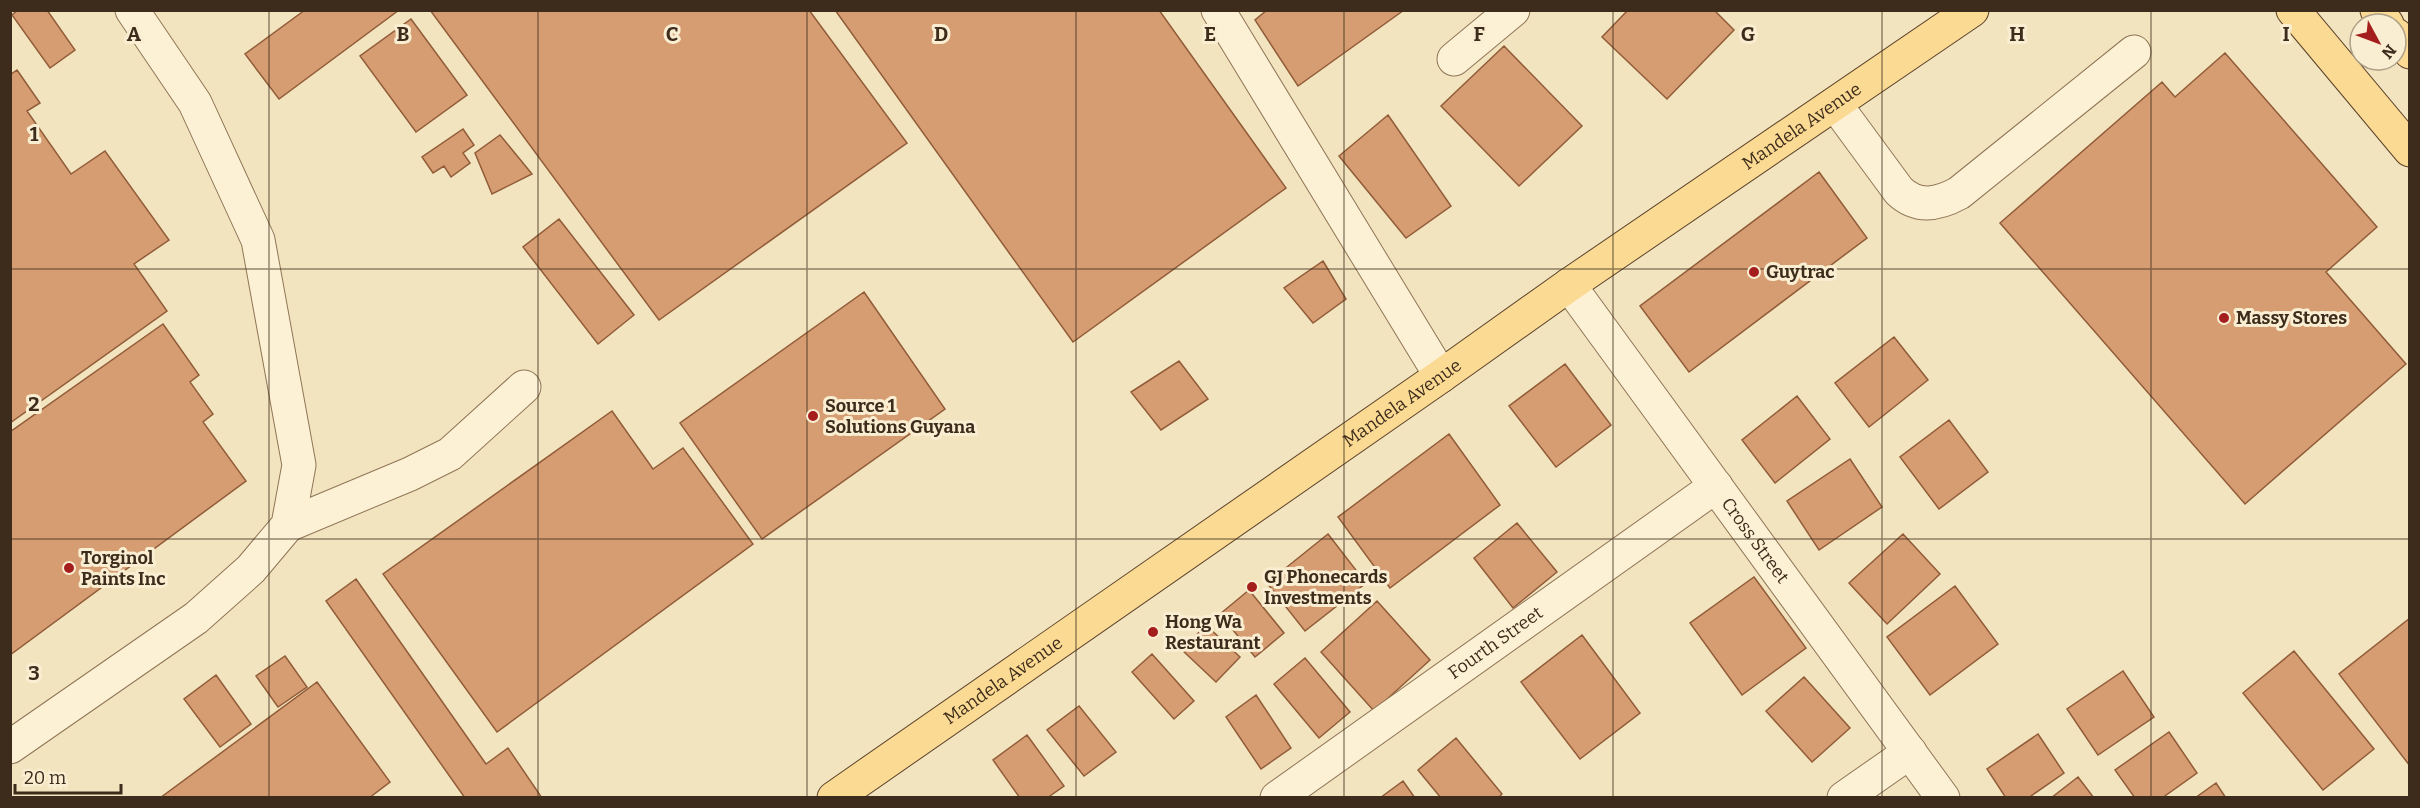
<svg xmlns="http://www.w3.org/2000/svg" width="2420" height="808" font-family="Bitter,serif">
<rect width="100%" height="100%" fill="#f3e4c0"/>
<!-- building -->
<path fill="#d69c72" stroke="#915c38" stroke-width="1.5" d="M18 10H47L75 50 50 68 12 15Z
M305 10H399L279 99 245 54Z
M430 10H809L907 143 659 320Z
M835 10H1159L1286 188 1073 342Z
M1267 10H1404L1298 86 1255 20Z
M1628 10H1714L1734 30 1667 99 1602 37Z
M411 19 467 95 416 132 360 56Z
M1504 46 1582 126 1519 186 1441 106Z
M2225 53 2377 227 2326 272 2406 364 2245 504 2000 223 2162 82 2175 97Z
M17 70 40 103 27 111 71 174 105 151 169 240 134 264 167 311 10 423V75Z
M1388 115 1451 206 1406 238 1339 156Z
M463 129 474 145 463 153 470 163 451 177 444 166 433 173 422 157Z
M500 135 532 174 492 194 475 153Z
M1819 172 1867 238 1689 372 1640 306Z
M559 219 634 315 598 344 523 247Z
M1323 261 1346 299 1313 323 1284 288Z
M864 292 945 409 762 539 680 423Z
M163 324 199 375 190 382 213 414 203 422 246 481 10 655V432Z
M1894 337 1928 380 1869 427 1835 383Z
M1179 361 1208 399 1161 430 1131 392Z
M1565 364 1611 425 1556 467 1509 406Z
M1797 396 1830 439 1775 483 1742 440Z
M612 411 653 469 683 448 753 544 497 732 383 574Z
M1949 420 1988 472 1939 509 1900 457Z
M1449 434 1500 505 1390 588 1338 517Z
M1850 459 1882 507 1819 550 1787 501Z
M1517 523 1557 572 1513 608 1474 558Z
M1328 534 1366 583 1305 631 1267 583Z
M1903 534 1940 574 1887 624 1849 583Z
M1754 577 1806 648 1742 695 1690 623Z
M356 579 486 764 508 748 542 798H465L326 601Z
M1955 586 1998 644 1930 695 1887 637Z
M1249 590 1284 633 1255 657 1220 614Z
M1377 601 1430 660 1374 711 1321 652Z
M2410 618V766L2339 674Z
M1206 625 1240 657 1216 682 1182 650Z
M1582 635 1640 713 1580 759 1521 682Z
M2294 651 2374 749 2323 790 2243 693Z
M1152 654 1194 701 1174 719 1132 672Z
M285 656 307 687 278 707 256 676Z
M1305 658 1350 712 1319 738 1274 684Z
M2123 671 2154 717 2098 755 2067 709Z
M216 675 251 724 220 747 184 699Z
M1804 677 1850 728 1812 762 1766 711Z
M317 682 390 782 369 798H160Z
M1256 695 1291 748 1261 769 1226 717Z
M1079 706 1116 752 1084 776 1047 730Z
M2169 732 2197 773 2162 798H2135L2115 770Z
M2038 734 2064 773 2028 798H2006L1987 769Z
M1027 735 1064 786 1047 798H1020L993 760Z
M1456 738 1502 794 1498 798H1441L1418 770Z
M2078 777 2094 798H2051Z
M1403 781 1415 798H1380Z
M2216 783 2226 798H2195Z"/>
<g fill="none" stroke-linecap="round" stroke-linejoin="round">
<defs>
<g id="minor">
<path d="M1218 10 1441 376"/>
<path d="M1454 59 1513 10"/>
<path d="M1835 104 1899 191C1918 209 1939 204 1959 193L2134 52"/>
<path id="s1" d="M1569 285 1943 798"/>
<path d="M288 525 410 474 450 454 524 387"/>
<path d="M10 747 196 618 251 569 288 525 299 465 258 240 195 103 132 10"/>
<path id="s2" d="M1277 798 1716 486"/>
<path d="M1844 798 1910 752"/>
</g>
<g id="major">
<path d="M2293 10 2410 150"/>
<path d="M2377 10 2387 24"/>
<path d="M2396 35 2410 52"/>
<path id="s3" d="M834 798 1441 376 1569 285 1972 10"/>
</g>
</defs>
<!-- minor casing -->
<use href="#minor" stroke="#8f7556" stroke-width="35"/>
<!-- major casing -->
<use href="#major" stroke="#5c422a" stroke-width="35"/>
<!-- minor -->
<use href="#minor" stroke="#fdf1d5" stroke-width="33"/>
<!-- major -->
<use href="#major" stroke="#fbdb94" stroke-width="33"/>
</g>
<!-- grid -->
<path fill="none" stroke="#3d2c1c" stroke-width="1.5" stroke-opacity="0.55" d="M269 10V798M538 10V798M807 10V798M1076 10V798M1344 10V798M1613 10V798M1882 10V798M2151 10V798M10 269H2410M10 539H2410"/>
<!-- markers -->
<g fill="#a51e1e" stroke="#f9eed1" stroke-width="2">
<circle cx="1754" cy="272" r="6"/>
<circle cx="2224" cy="318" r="6"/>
<circle cx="813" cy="416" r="6"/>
<circle cx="69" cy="568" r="6"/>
<circle cx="1252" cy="587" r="6"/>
<circle cx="1153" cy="632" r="6"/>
</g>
<g text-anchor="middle" stroke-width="6" stroke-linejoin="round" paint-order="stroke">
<!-- street labels -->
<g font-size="18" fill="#3d2c1c" stroke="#f9eed1">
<text dy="6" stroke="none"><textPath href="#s3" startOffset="1178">Mandela Avenue</textPath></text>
<text dy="6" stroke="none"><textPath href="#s3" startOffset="692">Mandela Avenue</textPath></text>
<text dy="6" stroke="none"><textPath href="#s1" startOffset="316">Cross Street</textPath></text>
<text dy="6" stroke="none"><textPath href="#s2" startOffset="268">Fourth Street</textPath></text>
<text dy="6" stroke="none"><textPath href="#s3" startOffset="206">Mandela Avenue</textPath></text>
</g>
<!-- poi labels -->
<g font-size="18" font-weight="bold" fill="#3d2c1c" stroke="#f9eed1" text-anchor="start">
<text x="1766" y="278">Guytrac</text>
<text x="2236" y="324">Massy Stores</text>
<text x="825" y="412">Source 1<tspan x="825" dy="21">Solutions Guyana</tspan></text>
<text x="81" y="564">Torginol<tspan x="81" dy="21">Paints Inc</tspan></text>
<text x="1264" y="583">GJ Phonecards<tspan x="1264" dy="21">Investments</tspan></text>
<text x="1165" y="628">Hong Wa<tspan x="1165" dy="21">Restaurant</tspan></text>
</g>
</g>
<g font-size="20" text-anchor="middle" font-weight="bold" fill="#3d2c1c" stroke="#f9eed1" stroke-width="6" stroke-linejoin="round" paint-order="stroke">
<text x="134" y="41">A</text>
<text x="403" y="41">B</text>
<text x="672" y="41">C</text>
<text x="941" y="41">D</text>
<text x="1210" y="41">E</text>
<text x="1479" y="41">F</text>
<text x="1748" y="41">G</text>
<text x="2017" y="41">H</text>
<text x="2286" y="41">I</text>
<text x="34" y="141">1</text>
<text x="34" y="411">2</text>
<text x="34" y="680">3</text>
</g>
<!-- border -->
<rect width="2420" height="808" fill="none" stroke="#3d2c1c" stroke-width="24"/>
<!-- north arrow -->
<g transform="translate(2378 42) rotate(131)"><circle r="28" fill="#f9eed1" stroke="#aea089" stroke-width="1.5"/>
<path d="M0-4.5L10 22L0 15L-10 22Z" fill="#a51e1e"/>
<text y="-9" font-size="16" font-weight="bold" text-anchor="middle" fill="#3d2c1c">N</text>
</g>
<!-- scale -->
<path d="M15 784v9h106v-9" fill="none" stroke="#3d2c1c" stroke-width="3"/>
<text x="24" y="784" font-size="18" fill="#3d2c1c" stroke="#f9eed1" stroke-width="4.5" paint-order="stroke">20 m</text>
</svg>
